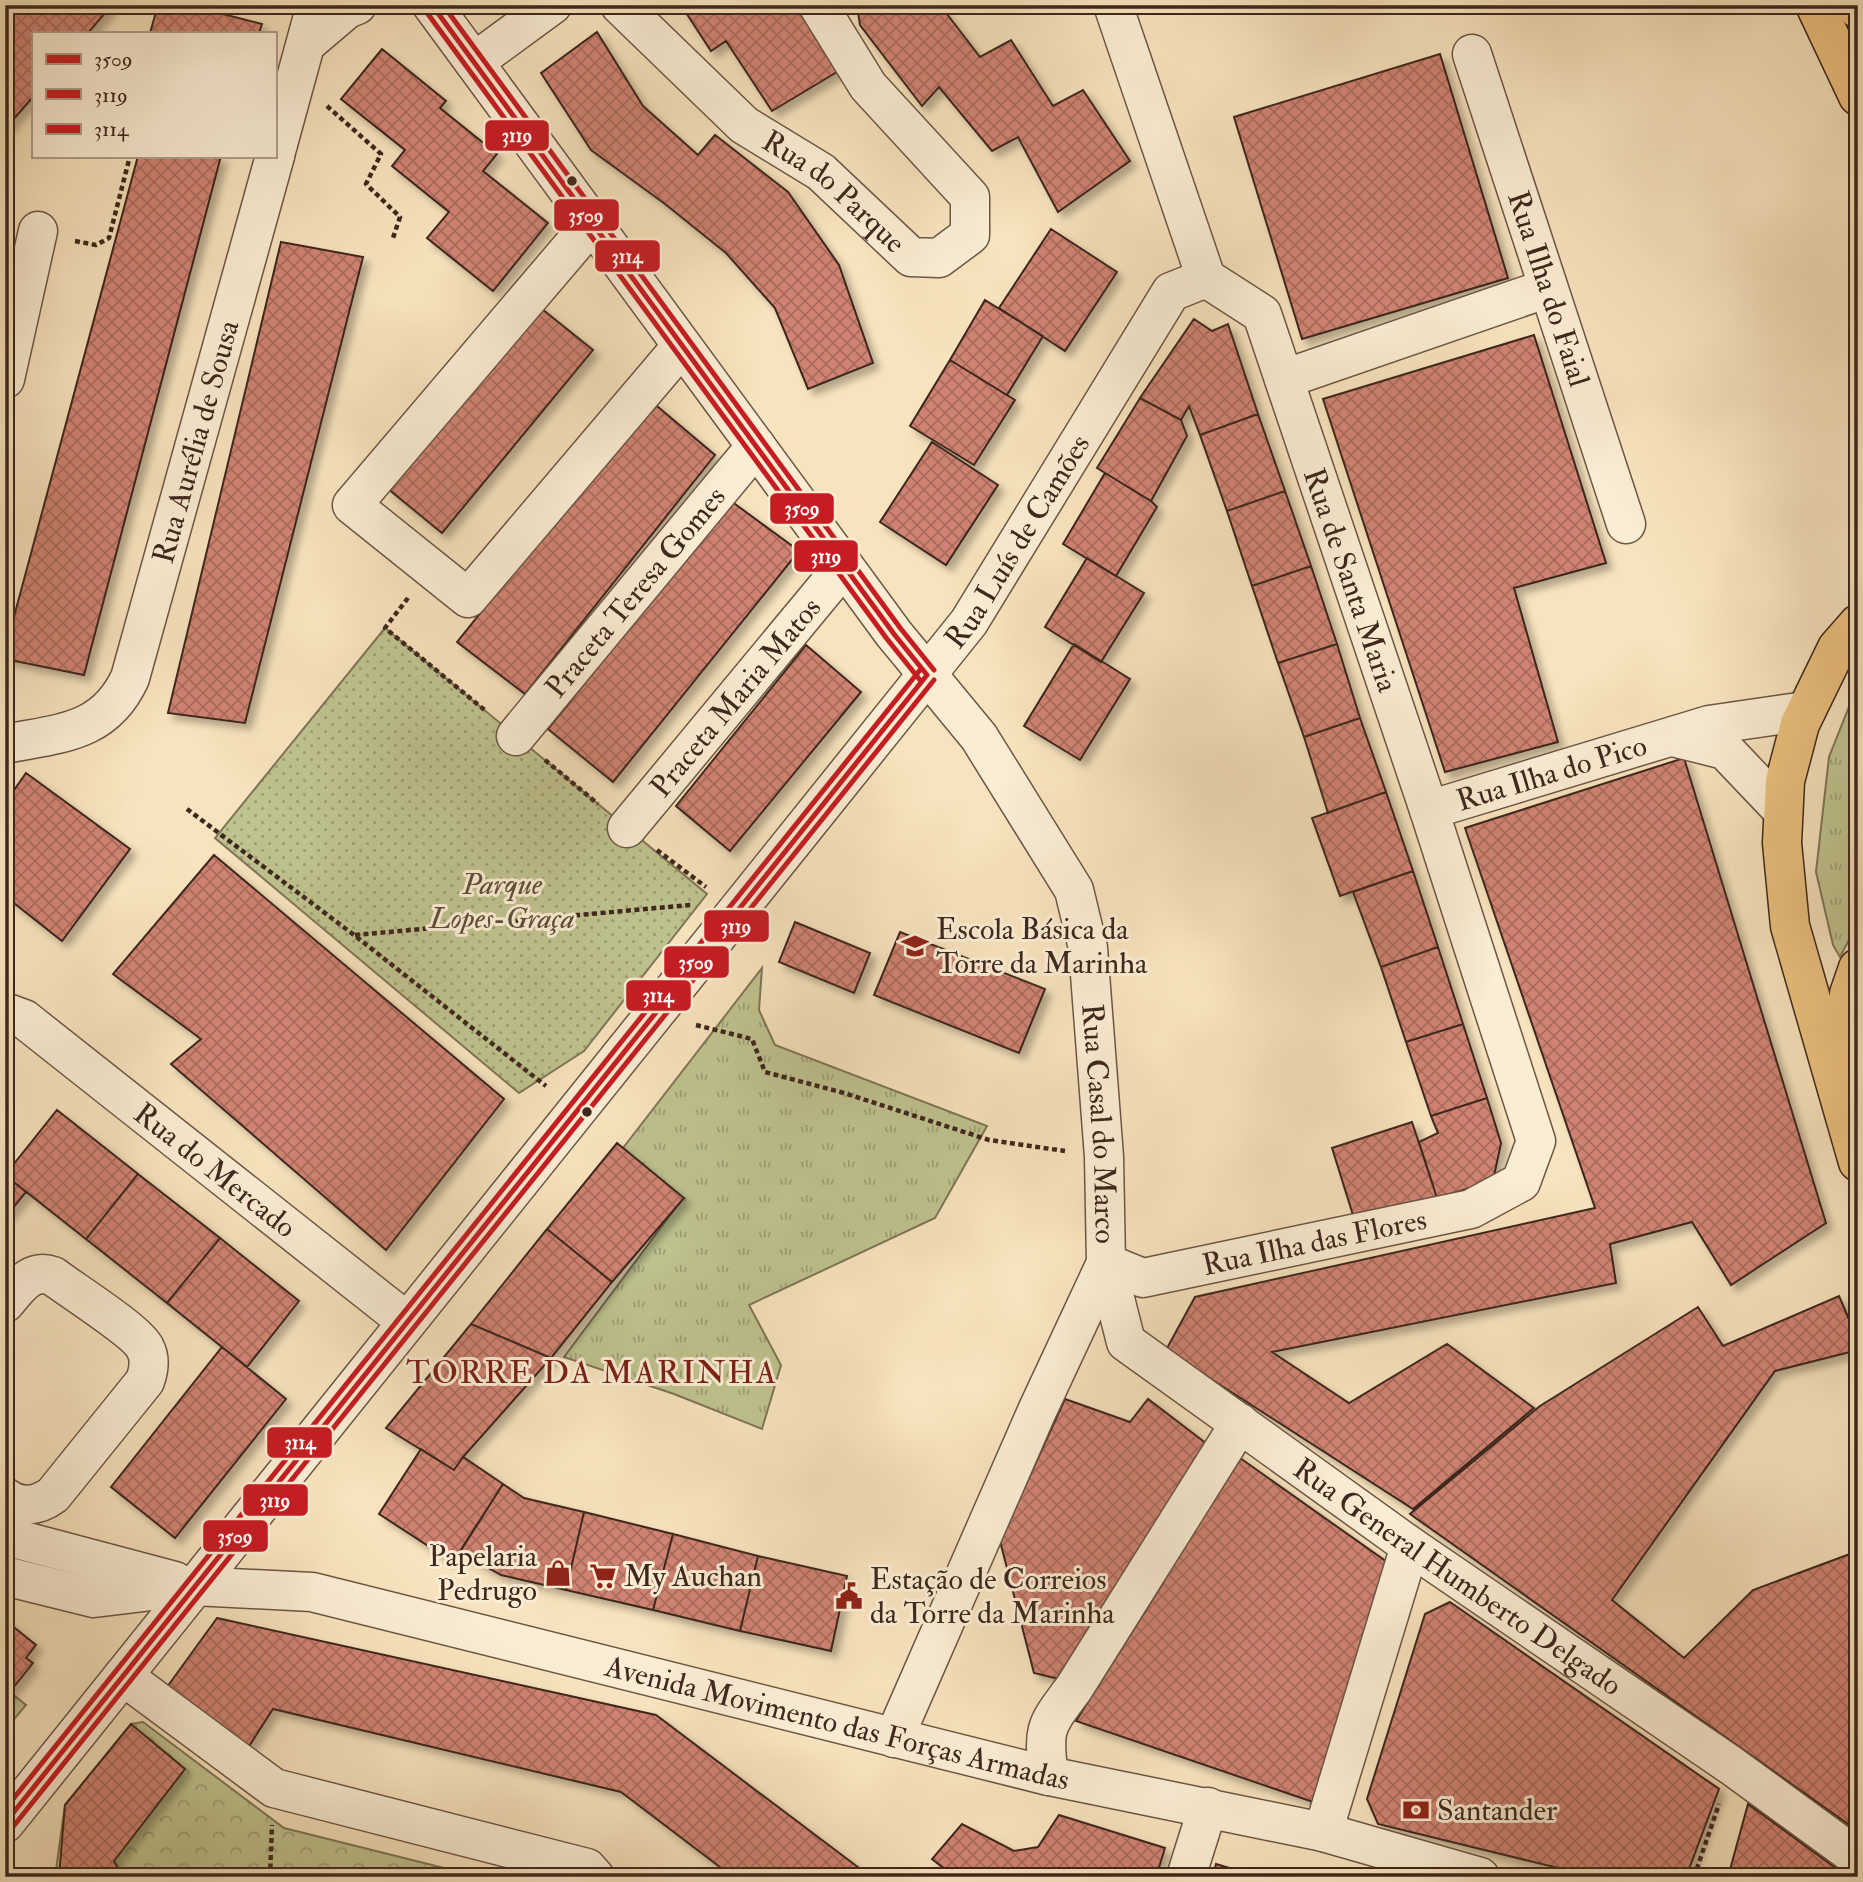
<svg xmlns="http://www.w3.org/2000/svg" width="1863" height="1882" font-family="'IM FELL Double Pica',serif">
<defs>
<pattern id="grass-tufts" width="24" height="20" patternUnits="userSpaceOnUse" patternTransform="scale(1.75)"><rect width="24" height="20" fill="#bfc38f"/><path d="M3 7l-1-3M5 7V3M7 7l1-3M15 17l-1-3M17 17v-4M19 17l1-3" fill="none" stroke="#9d9e74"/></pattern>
<pattern id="park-crowns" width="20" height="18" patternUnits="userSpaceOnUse" patternTransform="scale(1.75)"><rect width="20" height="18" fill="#bfc38f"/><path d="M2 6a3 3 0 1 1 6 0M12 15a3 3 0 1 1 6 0" fill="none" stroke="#9d9e74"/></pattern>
<pattern id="garden-dots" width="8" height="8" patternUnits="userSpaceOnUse" patternTransform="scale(1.75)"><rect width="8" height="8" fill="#bfc38f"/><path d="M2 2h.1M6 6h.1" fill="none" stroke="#9d9e74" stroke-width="1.8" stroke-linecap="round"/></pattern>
<pattern id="building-cross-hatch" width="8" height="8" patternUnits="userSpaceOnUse" patternTransform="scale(1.75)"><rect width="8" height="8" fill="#d08372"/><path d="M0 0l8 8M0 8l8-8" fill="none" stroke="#aa6b5d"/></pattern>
<filter id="shadow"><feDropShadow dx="6" dy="6" stdDeviation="3.5" flood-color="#0004"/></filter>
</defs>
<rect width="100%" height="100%" fill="#f7e3bd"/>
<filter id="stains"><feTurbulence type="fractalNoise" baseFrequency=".00286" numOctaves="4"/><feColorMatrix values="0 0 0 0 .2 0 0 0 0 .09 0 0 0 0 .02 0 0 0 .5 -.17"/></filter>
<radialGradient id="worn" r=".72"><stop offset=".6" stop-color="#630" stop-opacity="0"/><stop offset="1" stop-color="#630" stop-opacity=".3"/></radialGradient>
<!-- grass -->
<path fill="url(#grass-tufts)" stroke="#7e7556" stroke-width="2" d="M1858 684V923L1840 957 1833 945 1816 872 1829 757Z
M762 968 759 1010 775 1045 987 1126 935 1218 749 1305 781 1365 762 1429 674 1394 564 1357 683 1198 623 1148Z
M11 1693 26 1705 5 1730V1699Z"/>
<!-- park -->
<path fill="url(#park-crowns)" stroke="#7e7556" stroke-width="2" d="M143 1722 284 1828 480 1877H55L65 1805 131 1724Z"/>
<!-- garden -->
<path fill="url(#garden-dots)" stroke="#7e7556" stroke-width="2" d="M385 628 707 894 584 1051 519 1093 215 838Z"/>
<!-- building -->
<path fill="url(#building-cross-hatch)" stroke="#3e271d" stroke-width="2" filter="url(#shadow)" d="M5 5H112L88 33H33V97L5 129Z
M158 5H188L262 24 259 33H150Z
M681 5H758L760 8 766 5H798L842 69 772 111 726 41 711 51Z
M857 5H940L980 57 1011 40 1053 106 1083 90 1130 161 1058 212 1018 137 992 151 939 87 922 106 860 25Z
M597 32 643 106 698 155 715 135 788 192 839 265 873 363 808 389 775 308 726 253 665 204 591 150 541 73Z
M382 49 446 101 440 108 497 154 483 171 548 223 493 291 427 238 449 212 392 166 405 150 341 99Z
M1440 54 1508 278 1302 339 1234 117Z
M138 156H221L84 675 5 659V650Z
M1051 229 1117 272 1065 351 999 308Z
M281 242 363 257 245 723 168 713Z
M985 300 1043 336 1007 395 950 360Z
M537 305 593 350 442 533 387 488Z
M1194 319 1212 331 1228 324 1258 414 1200 435 1189 406 1181 420 1140 398Z
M1534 335 1606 563 1514 588 1558 742 1445 772 1323 399Z
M950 360 1015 400 974 465 910 426Z
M1140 398 1181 420 1187 436 1151 501 1097 468Z
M651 401 715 455 525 694 457 642Z
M1258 414 1285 491 1227 511 1200 435Z
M932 442 998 485 946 565 880 522Z
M1105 473 1151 501 1157 507 1116 576 1063 544Z
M1285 491 1311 566 1252 586 1227 511Z
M731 501 799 551 613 782 548 729Z
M1087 558 1144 593 1101 662 1045 627Z
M1311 566 1337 644 1278 663 1252 586Z
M1074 644 1130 679 1080 760 1024 726Z
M1337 644 1360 718 1304 737 1278 663Z
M806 645 861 692 730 851 676 806Z
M1360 718 1386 792 1328 813 1304 737Z
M1684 758 1826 1223 1731 1285 1692 1222 1610 1244 1616 1283 1272 1352 1349 1403 1447 1344 1534 1408 1413 1509 1166 1350 1195 1297 1595 1208 1465 828Z
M26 773 130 849 62 941 5 896V803Z
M1386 792 1413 871 1340 896 1312 818Z
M214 855 504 1099 386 1250 171 1064 201 1039 113 974Z
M1413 871 1438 947 1381 967 1353 892Z
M795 922 870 953 854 993 779 962Z
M900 932 1045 989 1019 1053 874 995Z
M1438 947 1463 1024 1406 1042 1381 967Z
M1463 1024 1487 1098 1431 1116 1406 1042Z
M1487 1098 1501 1143 1493 1181 1437 1198 1419 1142 1438 1133 1431 1116Z
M57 1110 138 1174 86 1239 5 1175Z
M1412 1122 1437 1198 1353 1215 1332 1148Z
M617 1143 684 1198 612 1282 547 1229Z
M138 1174 220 1238 167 1303 86 1239Z
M5 1175 26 1192 5 1218Z
M547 1229 612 1282 551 1358 471 1324Z
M220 1238 299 1301 247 1367 167 1303Z
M1839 1296 1858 1340V1350L1775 1371 1612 1600 1684 1658 1753 1590 1858 1551V1831L1410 1514 1540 1406 1698 1307 1723 1346Z
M471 1324 551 1358 463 1457 454 1470 386 1428Z
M222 1347 286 1399 175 1538 111 1487Z
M1065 1399 1130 1422 1148 1399 1207 1444 1059 1679 1034 1673 1000 1541Z
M421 1449 454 1470 463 1457 503 1484 453 1562 379 1514Z
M1233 1453 1387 1562 1319 1804 1076 1721 1163 1583Z
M503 1484 524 1498 584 1512 566 1590 501 1575 460 1552Z
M584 1512 673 1534 653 1610 566 1590Z
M673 1534 758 1556 740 1631 653 1610Z
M758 1556 847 1576 831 1651 740 1631Z
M1450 1602 1719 1789 1686 1877H1595L1378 1824 1367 1799 1425 1614Z
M217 1618 656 1715 871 1877H733L621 1792 273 1709 244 1754 162 1694Z
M5 1620 36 1645 26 1658 33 1663 5 1698Z
M131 1724 185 1769 114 1861 123 1877H59L65 1805Z
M1748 1804 1848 1877H1728Z
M1059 1815 1165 1848 1156 1877H955L932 1859 962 1824 1014 1851 1038 1847Z
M1216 1864 1259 1877H1213Z"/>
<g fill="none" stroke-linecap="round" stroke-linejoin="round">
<defs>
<g id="minor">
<path id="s1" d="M432 5 894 634 979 737 1074 890 1088 948 1104 1157 1106 1263 1037 1411 894 1738"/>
<path id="s2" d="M620 5 744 125 821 172 911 257 939 258 970 235V197L868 86 818 5"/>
<path d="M308 42 347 9 357 5"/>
<path id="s3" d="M1472 54 1626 524"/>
<path d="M474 62 552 5"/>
<path d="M275 155 316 5"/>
<path d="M592 223 352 505 468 598 681 347"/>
<path d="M5 379 38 231"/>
<path d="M1284 379 1548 288"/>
<path id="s4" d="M516 736 756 446"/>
<path d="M1673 737 1725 750 1783 811"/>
<path id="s5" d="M5 744C59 733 104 734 130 678L275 156"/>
<path id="s6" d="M1429 810 1709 725 1806 711"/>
<path id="s7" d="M627 828 844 566"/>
<path id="s8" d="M5 1012 24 1019 406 1321"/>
<path id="s9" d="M1106 1263 1143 1278 1471 1209 1521 1182 1536 1141 1429 810 1262 314 1206 278 1113 5"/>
<path id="s10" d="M1106 1263 1126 1342 1410 1546 1732 1766 1858 1858"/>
<path d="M5 1303C18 1288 30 1268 53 1276 71 1290 137 1331 145 1348 151 1359 149 1370 145 1381L53 1495C38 1506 20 1509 5 1497"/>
<path d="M5 1536 175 1581"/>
<path id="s11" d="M5 1576 94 1598 194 1586 312 1592 1049 1776 1323 1832 1480 1877"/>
<path d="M123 1676 274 1788 587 1868 595 1877"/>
<path d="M1049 1776C1042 1727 1046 1726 1074 1688L1240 1423"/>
<path id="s12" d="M5 1823 969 622 1171 292 1206 278"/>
<path d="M1323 1832 1410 1546"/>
<path d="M1186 1877 1208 1807"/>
</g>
<path id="major" d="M1815 5 1858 96
M1855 5 1858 9
M1858 624 1837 648 1800 724 1785 781 1782 843 1790 926 1858 1162
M1851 1091 1849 994 1858 968"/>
</defs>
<!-- minor casing -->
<use href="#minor" stroke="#6c5645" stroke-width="41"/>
<!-- major casing -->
<use href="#major" stroke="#3e271d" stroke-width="41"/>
<!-- path -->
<path stroke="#3e271d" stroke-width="4.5" stroke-dasharray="5 3.5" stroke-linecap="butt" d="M327 106 381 154 366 184 400 217 392 241
M75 241 96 245 109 238 130 156
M408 598 385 628 487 712
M545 760 598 804
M187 809 354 935 546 1086
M657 850 706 887
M355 935 691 905
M696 1025 752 1039 765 1072 844 1093 989 1140 1065 1151
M270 1877 272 1825
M1694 1877 1719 1804"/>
<!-- minor -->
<use href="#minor" stroke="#faedd4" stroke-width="38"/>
<!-- major -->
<use href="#major" stroke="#ecc27e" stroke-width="38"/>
<defs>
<path id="bus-1" d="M432 5 894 634 927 675
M5 1823 927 675"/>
<path id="bus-2" d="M425 10 887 639 920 680
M12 1828 934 680"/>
<path id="bus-3" d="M443 5 901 629 934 670
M5 1809 920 670"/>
</defs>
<!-- bus-1 casing -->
<use href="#bus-1" stroke="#faedd4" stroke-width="10"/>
<!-- bus-2 casing -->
<use href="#bus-2" stroke="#faedd4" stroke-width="10"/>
<!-- bus-3 casing -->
<use href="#bus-3" stroke="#faedd4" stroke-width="10"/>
<!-- bus-1 -->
<use href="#bus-1" stroke="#c61d23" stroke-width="5"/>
<!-- bus-2 -->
<use href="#bus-2" stroke="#c61d23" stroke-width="5"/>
<!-- bus-3 -->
<use href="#bus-3" stroke="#c61d23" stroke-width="5"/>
</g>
<!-- icons -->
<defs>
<symbol id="school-bare" viewBox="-9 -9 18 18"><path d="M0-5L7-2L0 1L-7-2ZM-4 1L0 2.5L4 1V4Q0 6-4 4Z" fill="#8f2418" stroke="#faedd4" stroke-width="2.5" paint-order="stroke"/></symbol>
<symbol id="shop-bare" viewBox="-9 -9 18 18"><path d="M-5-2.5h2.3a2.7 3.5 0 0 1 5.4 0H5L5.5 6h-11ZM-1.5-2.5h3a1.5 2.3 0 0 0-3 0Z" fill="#8f2418" stroke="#faedd4" stroke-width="2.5" paint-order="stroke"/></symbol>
<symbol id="supermarket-bare" viewBox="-9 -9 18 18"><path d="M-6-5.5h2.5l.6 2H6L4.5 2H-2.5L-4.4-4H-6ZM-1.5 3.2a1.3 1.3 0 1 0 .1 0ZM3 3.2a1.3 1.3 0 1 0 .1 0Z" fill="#8f2418" stroke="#faedd4" stroke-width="2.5" paint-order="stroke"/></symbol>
<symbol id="civic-bare" viewBox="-9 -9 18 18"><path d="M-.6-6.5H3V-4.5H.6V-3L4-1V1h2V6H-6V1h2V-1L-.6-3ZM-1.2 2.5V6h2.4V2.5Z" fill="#8f2418" stroke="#faedd4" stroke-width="2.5" paint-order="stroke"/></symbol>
<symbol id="bank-bare" viewBox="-9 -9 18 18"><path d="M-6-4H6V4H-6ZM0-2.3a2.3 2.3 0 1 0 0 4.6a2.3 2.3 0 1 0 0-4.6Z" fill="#8f2418" stroke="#faedd4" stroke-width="2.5" paint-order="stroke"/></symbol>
</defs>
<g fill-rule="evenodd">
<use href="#school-bare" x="896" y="927" width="38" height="38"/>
<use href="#shop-bare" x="539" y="1554" width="38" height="38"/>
<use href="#supermarket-bare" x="584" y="1557" width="38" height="38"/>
<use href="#civic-bare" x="830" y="1577" width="38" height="38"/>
<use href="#bank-bare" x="1397" y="1791" width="38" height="38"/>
</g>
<!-- markers -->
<g fill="#3e271d" stroke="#faedd4" stroke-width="2.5">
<circle cx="572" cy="181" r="6"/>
<circle cx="587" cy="1112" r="6"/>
</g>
<g text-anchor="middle" stroke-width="6" stroke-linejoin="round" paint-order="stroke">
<!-- street labels -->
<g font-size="30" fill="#3e271d" stroke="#faedd4">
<text dy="10" stroke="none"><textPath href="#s2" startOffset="285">Rua do Parque</textPath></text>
<text dy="10" stroke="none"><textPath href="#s3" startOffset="247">Rua Ilha do Faial</textPath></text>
<text dy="10" stroke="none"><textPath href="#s5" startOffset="394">Rua Aurélia de Sousa</textPath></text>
<text dy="10" stroke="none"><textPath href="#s12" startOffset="1634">Rua Luís de Camões</textPath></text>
<text transform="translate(1351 580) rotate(71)" y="10">Rua de Santa Maria</text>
<text dy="10" stroke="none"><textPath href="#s4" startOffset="187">Praceta Teresa Gomes</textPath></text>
<text dy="10" stroke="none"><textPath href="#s7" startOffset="170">Praceta Maria Matos</textPath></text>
<text dy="10" stroke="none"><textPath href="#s6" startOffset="128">Rua Ilha do Pico</textPath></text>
<text dy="10" stroke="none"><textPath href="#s1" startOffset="1330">Rua Casal do Marco</textPath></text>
<text dy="10" stroke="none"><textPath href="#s8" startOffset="264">Rua do Mercado</textPath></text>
<text dy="10" stroke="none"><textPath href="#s9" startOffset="215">Rua Ilha das Flores</textPath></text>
<text dy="10" stroke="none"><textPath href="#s10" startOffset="488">Rua General Humberto Delgado</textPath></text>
<text dy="10" stroke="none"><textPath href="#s11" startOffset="852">Avenida Movimento das Forças Armadas</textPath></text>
</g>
<!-- park labels -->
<g font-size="30" font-style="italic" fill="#5e4e3a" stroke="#faedd4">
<text x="502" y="894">Parque<tspan x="502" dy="34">Lopes-Graça</tspan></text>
</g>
<!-- poi labels -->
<g font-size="30" fill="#3e271d" stroke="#faedd4" text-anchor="start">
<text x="936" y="939">Escola Básica da<tspan x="936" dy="34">Torre da Marinha</tspan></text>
<text x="537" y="1566" text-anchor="end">Papelaria<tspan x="537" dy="34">Pedrugo</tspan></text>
<text x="624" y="1586">My Auchan</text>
<text x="870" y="1589">Estação de Correios<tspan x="870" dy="34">da Torre da Marinha</tspan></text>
<text x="1437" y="1820">Santander</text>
</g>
<!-- neighbourhood labels -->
<g font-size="32" letter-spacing="2" fill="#7a1f14" stroke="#faedd4">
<text x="592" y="1383">TORRE DA MARINHA</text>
</g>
</g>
<g stroke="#faedd4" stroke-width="2.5">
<rect x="484" y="119" width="66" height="33" rx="7" fill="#c61d23"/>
<rect x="553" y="198" width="67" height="34" rx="7" fill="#c61d23"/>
<rect x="594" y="239" width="67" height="34" rx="7" fill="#c61d23"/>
<rect x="769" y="492" width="66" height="33" rx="7" fill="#c61d23"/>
<rect x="793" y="539" width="66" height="34" rx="7" fill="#c61d23"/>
<rect x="703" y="909" width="67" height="34" rx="7" fill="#c61d23"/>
<rect x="663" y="945" width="67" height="34" rx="7" fill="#c61d23"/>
<rect x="625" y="979" width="67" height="33" rx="7" fill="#c61d23"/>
<rect x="266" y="1426" width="67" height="33" rx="7" fill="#c61d23"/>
<rect x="242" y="1483" width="67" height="34" rx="7" fill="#c61d23"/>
<rect x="202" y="1519" width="67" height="34" rx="7" fill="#c61d23"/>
</g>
<g font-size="19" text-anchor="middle" font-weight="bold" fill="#fff">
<text x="517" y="142">3119</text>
<text x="586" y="222">3509</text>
<text x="627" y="263">3114</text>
<text x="802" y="515">3509</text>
<text x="826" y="563">3119</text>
<text x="736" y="933">3119</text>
<text x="696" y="969">3509</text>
<text x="658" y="1002">3114</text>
<text x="300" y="1449">3114</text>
<text x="275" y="1507">3119</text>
<text x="235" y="1543">3509</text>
</g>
<!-- margin -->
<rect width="1863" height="1882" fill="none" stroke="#f7e3bd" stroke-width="28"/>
<rect x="7" y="7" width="1849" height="1868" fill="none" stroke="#3e271d" stroke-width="3.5"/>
<rect x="14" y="14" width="1835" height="1854" fill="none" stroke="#3e271d" stroke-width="2"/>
<!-- legend -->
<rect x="32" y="32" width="245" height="126" fill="#faedd4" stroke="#af9e8b" stroke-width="2"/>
<rect x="46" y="54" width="35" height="10" fill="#c61d23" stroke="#af9e8b" stroke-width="2"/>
<text x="94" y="66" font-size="21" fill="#3e271d">3509</text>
<rect x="46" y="89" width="35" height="10" fill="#c61d23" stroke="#af9e8b" stroke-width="2"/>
<text x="94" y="102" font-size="21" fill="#3e271d">3119</text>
<rect x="46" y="124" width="35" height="10" fill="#c61d23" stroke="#af9e8b" stroke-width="2"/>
<text x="94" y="136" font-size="21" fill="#3e271d">3114</text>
<rect width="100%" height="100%" filter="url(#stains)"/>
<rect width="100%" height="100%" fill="url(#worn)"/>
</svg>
